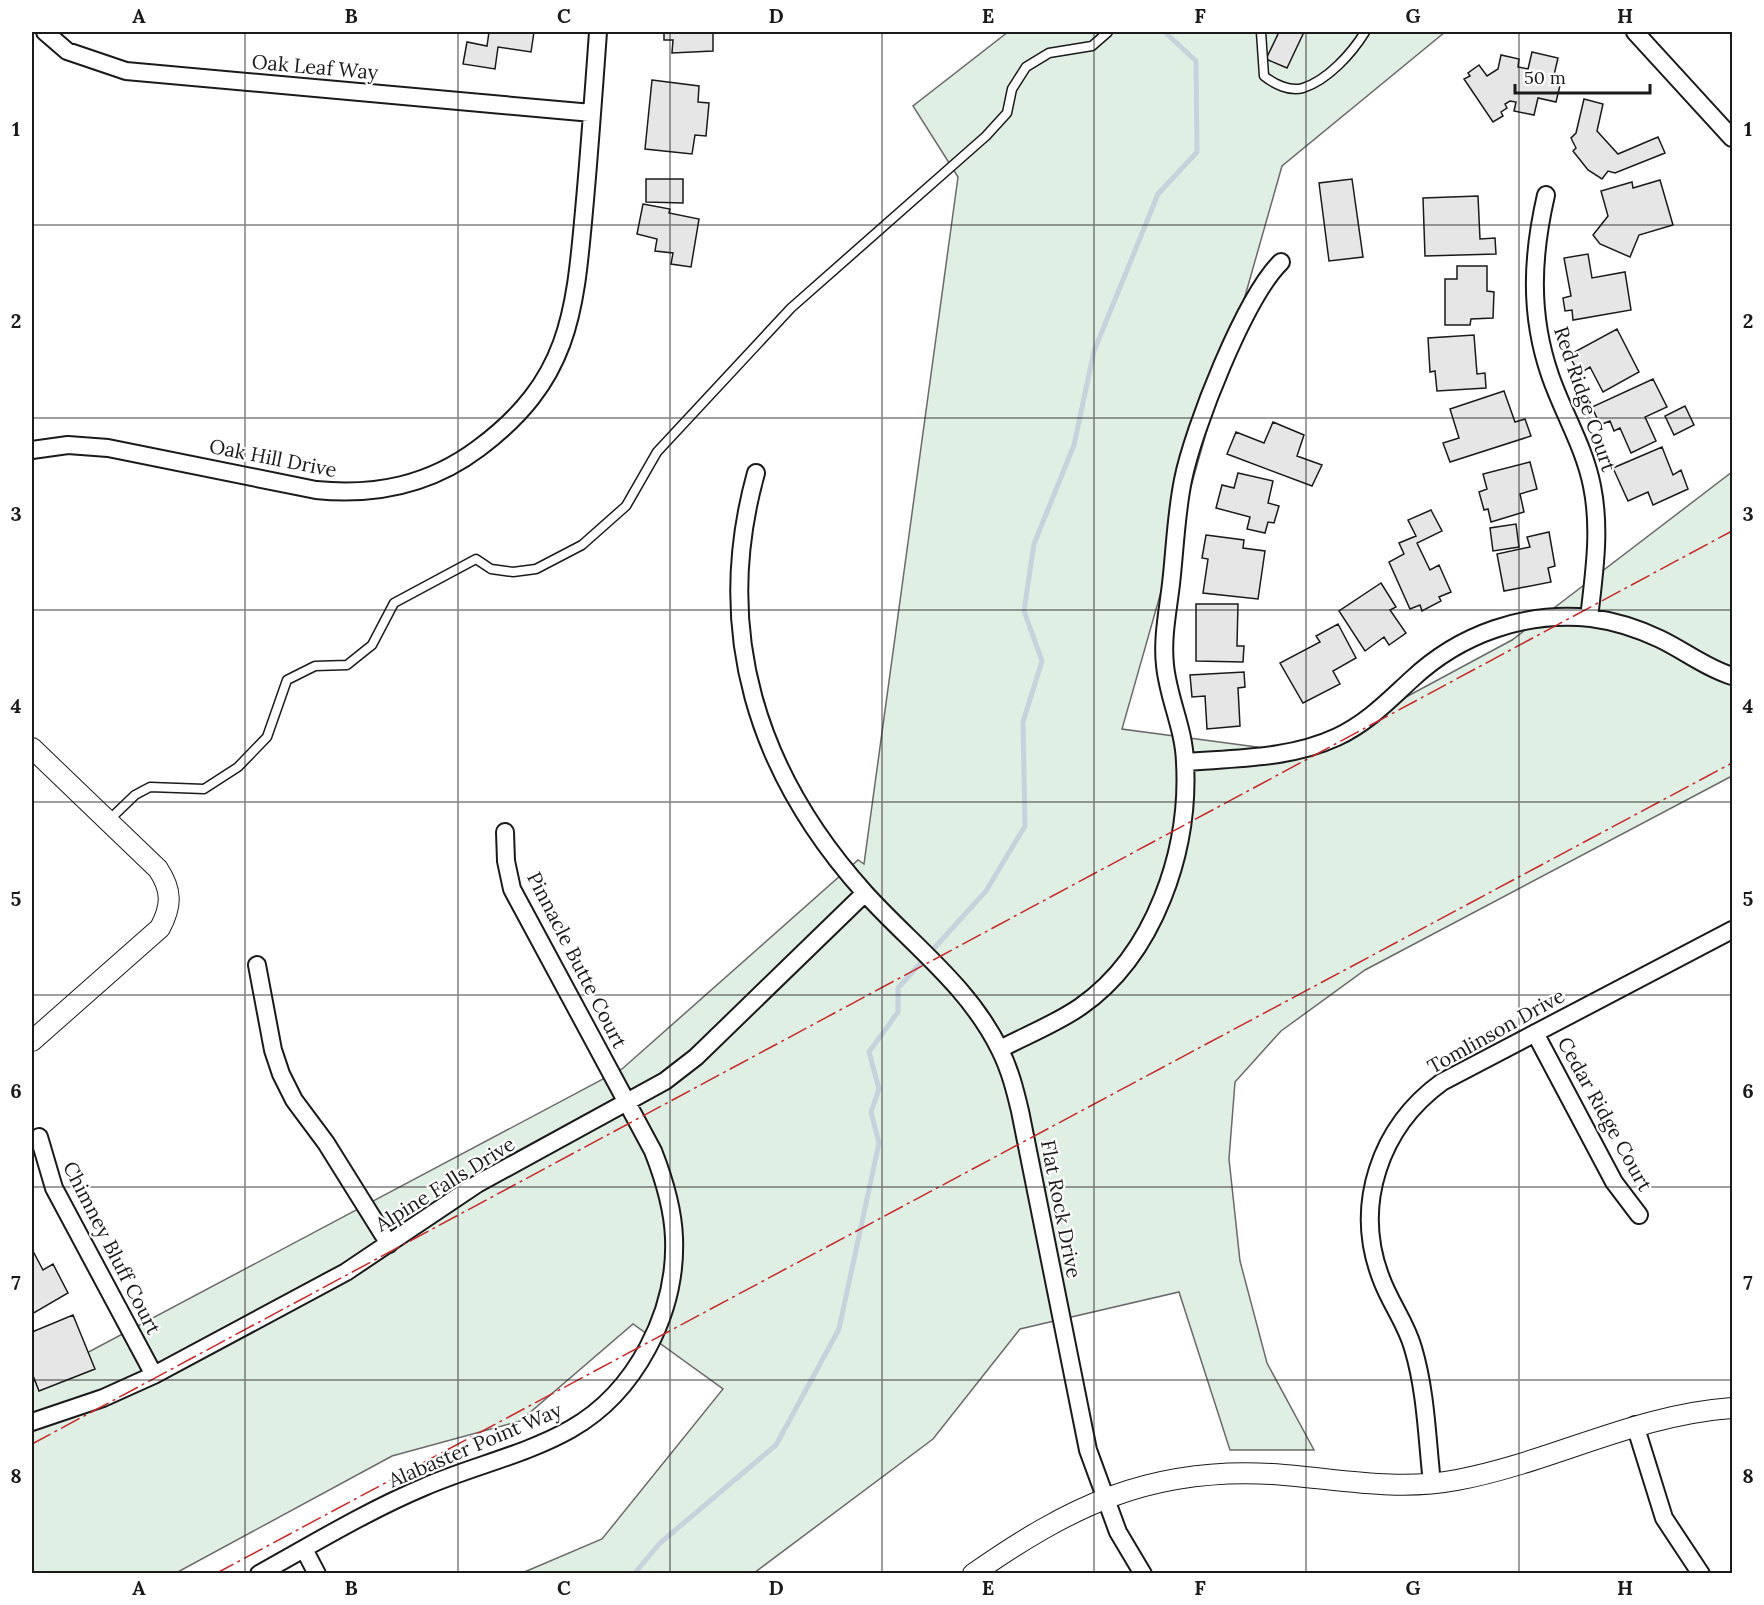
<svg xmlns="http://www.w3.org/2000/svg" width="1764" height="1605" font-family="Lora,serif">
<rect width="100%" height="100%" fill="#fff"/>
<!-- green -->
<path fill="#e0efe3" stroke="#6a6a6a" stroke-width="1.5" d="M1008 32H1445L1282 166 1122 729 1302 753 1512 640 1732 472V776L1365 970 1281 1031 1235 1082 1229 1159 1240 1261 1267 1363 1314 1450H1230L1179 1292 1020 1329 933 1439 754 1573H522L602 1539 723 1389 633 1324 520 1421 392 1456 176 1573 32 1574V1382L622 1069 858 860 864 864 958 177 913 106Z"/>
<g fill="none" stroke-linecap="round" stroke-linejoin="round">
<!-- stream -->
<path stroke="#c6d2dc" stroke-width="5" d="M634 1574 660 1543 776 1445 839 1329 879 1143 871 1112 879 1089 869 1052 898 1012V988L986 891 1025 826 1023 722 1042 661 1024 611 1034 544 1074 445 1094 351 1134 253 1158 194 1197 152 1196 61 1167 34"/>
</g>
<!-- building -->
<path fill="#e6e6e6" stroke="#1a1a1a" stroke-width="1.5" d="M489 32H534L531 52 498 47 495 69 463 64 467 42 487 46Z
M664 32H713V51L672 53 673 40H664Z
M1274 32H1304L1287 68 1266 59 1278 34Z
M1532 52 1558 58 1554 75 1562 77 1556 102 1538 98 1534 115 1514 111 1516 102 1510 101 1505 104 1507 108 1501 112 1503 116 1493 122 1464 79 1470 76 1468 73 1479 65 1487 76 1498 69 1501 55 1519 59 1518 67 1528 69Z
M652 80 699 86 698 102 709 103 706 136 695 135 692 154 645 149Z
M1584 99 1603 104 1597 131 1618 154 1658 137 1665 153 1615 173 1608 171 1602 179 1588 170 1573 151 1576 148 1571 138 1576 133Z
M646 179H683V203L646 202Z
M1352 179 1363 257 1329 261 1319 183Z
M1660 180 1673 225 1639 235 1630 257 1600 244 1593 235 1608 216 1601 191 1632 182 1633 188Z
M1478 196 1480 239 1495 238 1496 254 1425 256 1423 198Z
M643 204 670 209 669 213 699 219 691 267 671 264 673 253 655 251 657 239 637 234Z
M1588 254 1592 278 1625 272 1631 310 1573 320 1572 310 1565 311 1563 298 1571 296 1564 258Z
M1457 266H1487V291L1494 292 1493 318 1471 319 1470 325H1445V279H1457Z
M1617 329 1639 372 1603 392 1590 367 1579 374 1569 355Z
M1474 335 1477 374 1485 373 1486 388 1437 391 1435 371 1430 372 1428 338Z
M1653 379 1667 407 1645 417 1656 441 1631 453 1620 428 1614 431 1610 421 1600 425 1592 407Z
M1504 391 1515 422 1525 419 1531 436 1450 462 1443 443 1459 438 1450 409Z
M1685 406 1694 425 1674 435 1665 416Z
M1273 422 1304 435 1297 456 1322 465 1312 486 1227 454 1236 432 1264 443Z
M1662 447 1673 475 1681 470 1688 489 1653 505 1648 492 1628 501 1613 468Z
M1530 462 1537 489 1520 494 1524 512 1491 522 1488 509 1484 510 1479 492 1487 489 1483 474Z
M1238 473 1273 481 1268 503 1279 506 1274 523 1268 522 1265 533 1247 529 1250 517 1216 508 1222 485 1234 488Z
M1431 510 1442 531 1417 543 1430 570 1439 565 1451 592 1439 597 1441 601 1422 611 1420 605 1410 609 1389 562 1404 554 1399 543 1416 536 1408 520Z
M1516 524 1519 547 1493 551 1490 528Z
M1549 532 1555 566 1548 568 1551 582 1504 591 1497 554 1530 547 1527 537Z
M1206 535 1244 540 1243 548 1265 551 1258 599 1203 593 1208 559 1202 558Z
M1381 583 1396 607 1390 610 1406 633 1389 645 1384 637 1365 651 1339 611Z
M1196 604H1238L1237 646H1244L1243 662 1196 661Z
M1338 624 1356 658 1333 671 1340 684 1303 703 1280 663 1320 642 1316 636Z
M1244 672 1245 687 1238 688 1240 726 1207 729 1205 696 1192 697 1190 675Z
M34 1253 43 1270 53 1264 68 1293 32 1314V1255Z
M73 1315 95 1369 39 1391 32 1373V1332Z"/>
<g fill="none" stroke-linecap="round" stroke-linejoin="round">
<defs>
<path id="service" d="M1261 32 1264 76C1274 84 1290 92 1303 88 1328 80 1352 53 1365 32
M109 820 135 795 150 787 204 789 238 767 267 737 287 680 315 666 347 665 372 645 394 603 476 559 491 569 513 572 536 569 582 545 626 506 657 452 791 308 986 136 1007 113 1012 89 1026 67 1049 53 1092 46 1108 32"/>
<path id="minor" d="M45 32 67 51 126 71 592 113
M1635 32 1732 138
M1546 195C1532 256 1529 314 1550 375 1563 413 1584 446 1592 486 1601 530 1594 574 1589 618
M32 450 68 445 108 448 316 490C376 496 430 485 479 448 573 378 575 308 585 200 590 144 594 88 598 32
M756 473C712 631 757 773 865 893 911 944 969 986 1000 1050 1010 1070 1015 1090 1020 1111L1088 1450 1118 1532 1143 1574
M1185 762C1236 758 1290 759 1337 737 1367 723 1388 701 1412 679 1460 634 1525 611 1591 618 1614 621 1639 629 1660 639 1685 651 1706 668 1732 676
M257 965 273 1050 281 1074 294 1100 326 1143 389 1244
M1535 1033 1614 1182 1639 1215
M1000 1049C1027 1035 1055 1024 1080 1007 1155 955 1190 850 1185 762 1184 728 1168 698 1165 665 1162 638 1168 610 1171 584 1175 549 1176 514 1183 480 1193 429 1245 297 1281 262
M39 1137 54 1188 154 1375
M32 1422 103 1398 154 1375 346 1272 477 1184 665 1081 696 1057 865 893
M1635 1425 1664 1518 1701 1574
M1432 1483C1427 1439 1426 1391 1413 1348 1406 1323 1390 1303 1381 1278 1353 1205 1380 1127 1442 1082L1732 930
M304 1549 317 1574
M259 1574C313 1544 367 1511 424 1487 472 1466 525 1455 571 1429 636 1392 677 1312 674 1238 673 1208 664 1179 653 1151L512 889 506 861 505 832"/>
<path id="tertiary" d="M32 748 158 869C172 890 172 906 160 928L32 1041
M973 1574C1070 1506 1150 1467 1272 1474 1334 1478 1394 1492 1457 1480 1552 1462 1634 1415 1732 1408"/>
</defs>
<!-- service casing -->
<use href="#service" stroke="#1a1a1a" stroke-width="11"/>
<!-- minor casing -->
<use href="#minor" stroke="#1a1a1a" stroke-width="20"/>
<!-- tertiary casing -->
<use href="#tertiary" stroke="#1a1a1a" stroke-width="22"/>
<!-- service -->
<use href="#service" stroke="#fff" stroke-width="8"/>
<!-- minor -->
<use href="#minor" stroke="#fff" stroke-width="16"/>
<!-- tertiary -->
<use href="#tertiary" stroke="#fff" stroke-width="20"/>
<!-- power -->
<path stroke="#c62828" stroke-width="1.5" stroke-dasharray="21 4.5 3 4.5" stroke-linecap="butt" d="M32 1444 1732 531
M215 1574 1732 763"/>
</g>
<!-- grid -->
<path fill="none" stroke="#1a1a1a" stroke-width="1.5" stroke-opacity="0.55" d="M245 32V1574M458 32V1574M670 32V1574M882 32V1574M1094 32V1574M1306 32V1574M1519 32V1574M32 225H1732M32 418H1732M32 610H1732M32 802H1732M32 995H1732M32 1187H1732M32 1380H1732"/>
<g text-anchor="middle" stroke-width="4.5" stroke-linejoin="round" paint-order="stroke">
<!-- street labels -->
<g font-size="20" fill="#1a1a1a" stroke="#fff">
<text transform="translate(315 67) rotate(5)" y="7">Oak Leaf Way</text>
<text transform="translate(1585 399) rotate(71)" y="7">Red Ridge Court</text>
<text transform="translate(273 458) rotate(11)" y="7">Oak Hill Drive</text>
<text transform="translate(577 960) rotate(63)" y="7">Pinnacle Butte Court</text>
<text transform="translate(1496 1031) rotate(-29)" y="7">Tomlinson Drive</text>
<text transform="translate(1605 1114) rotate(61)" y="7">Cedar Ridge Court</text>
<text transform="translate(445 1184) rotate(-32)" y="7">Alpine Falls Drive</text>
<text transform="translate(1061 1209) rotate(79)" y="7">Flat Rock Drive</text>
<text transform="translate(112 1248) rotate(63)" y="7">Chimney Bluff Court</text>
<text transform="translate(475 1445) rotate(-23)" y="7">Alabaster Point Way</text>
</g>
</g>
<!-- border -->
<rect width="1764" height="1605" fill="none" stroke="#ffffff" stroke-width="66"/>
<!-- scale -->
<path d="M1515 84v9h135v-9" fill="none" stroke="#1a1a1a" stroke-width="3"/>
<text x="1524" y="84" font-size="18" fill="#1a1a1a" stroke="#ffffff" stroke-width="4.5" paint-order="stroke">50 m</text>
<rect x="33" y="33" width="1698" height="1539" fill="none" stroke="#1a1a1a" stroke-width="2"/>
<g font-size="20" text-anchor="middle" font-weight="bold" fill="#1a1a1a">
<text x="139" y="23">A</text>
<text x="351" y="23">B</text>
<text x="564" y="23">C</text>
<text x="776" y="23">D</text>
<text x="988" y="23">E</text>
<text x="1200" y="23">F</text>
<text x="1413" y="23">G</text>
<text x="1625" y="23">H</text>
<text x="16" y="136">1</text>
<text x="1748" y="136">1</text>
<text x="16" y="328">2</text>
<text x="1748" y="328">2</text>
<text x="16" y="521">3</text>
<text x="1748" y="521">3</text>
<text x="16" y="713">4</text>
<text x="1748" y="713">4</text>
<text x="16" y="906">5</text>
<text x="1748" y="906">5</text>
<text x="16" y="1098">6</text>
<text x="1748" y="1098">6</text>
<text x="16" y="1290">7</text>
<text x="1748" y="1290">7</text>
<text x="16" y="1483">8</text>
<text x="1748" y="1483">8</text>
<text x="139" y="1595">A</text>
<text x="351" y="1595">B</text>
<text x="564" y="1595">C</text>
<text x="776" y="1595">D</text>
<text x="988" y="1595">E</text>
<text x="1200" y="1595">F</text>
<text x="1413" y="1595">G</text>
<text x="1625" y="1595">H</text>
</g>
</svg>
